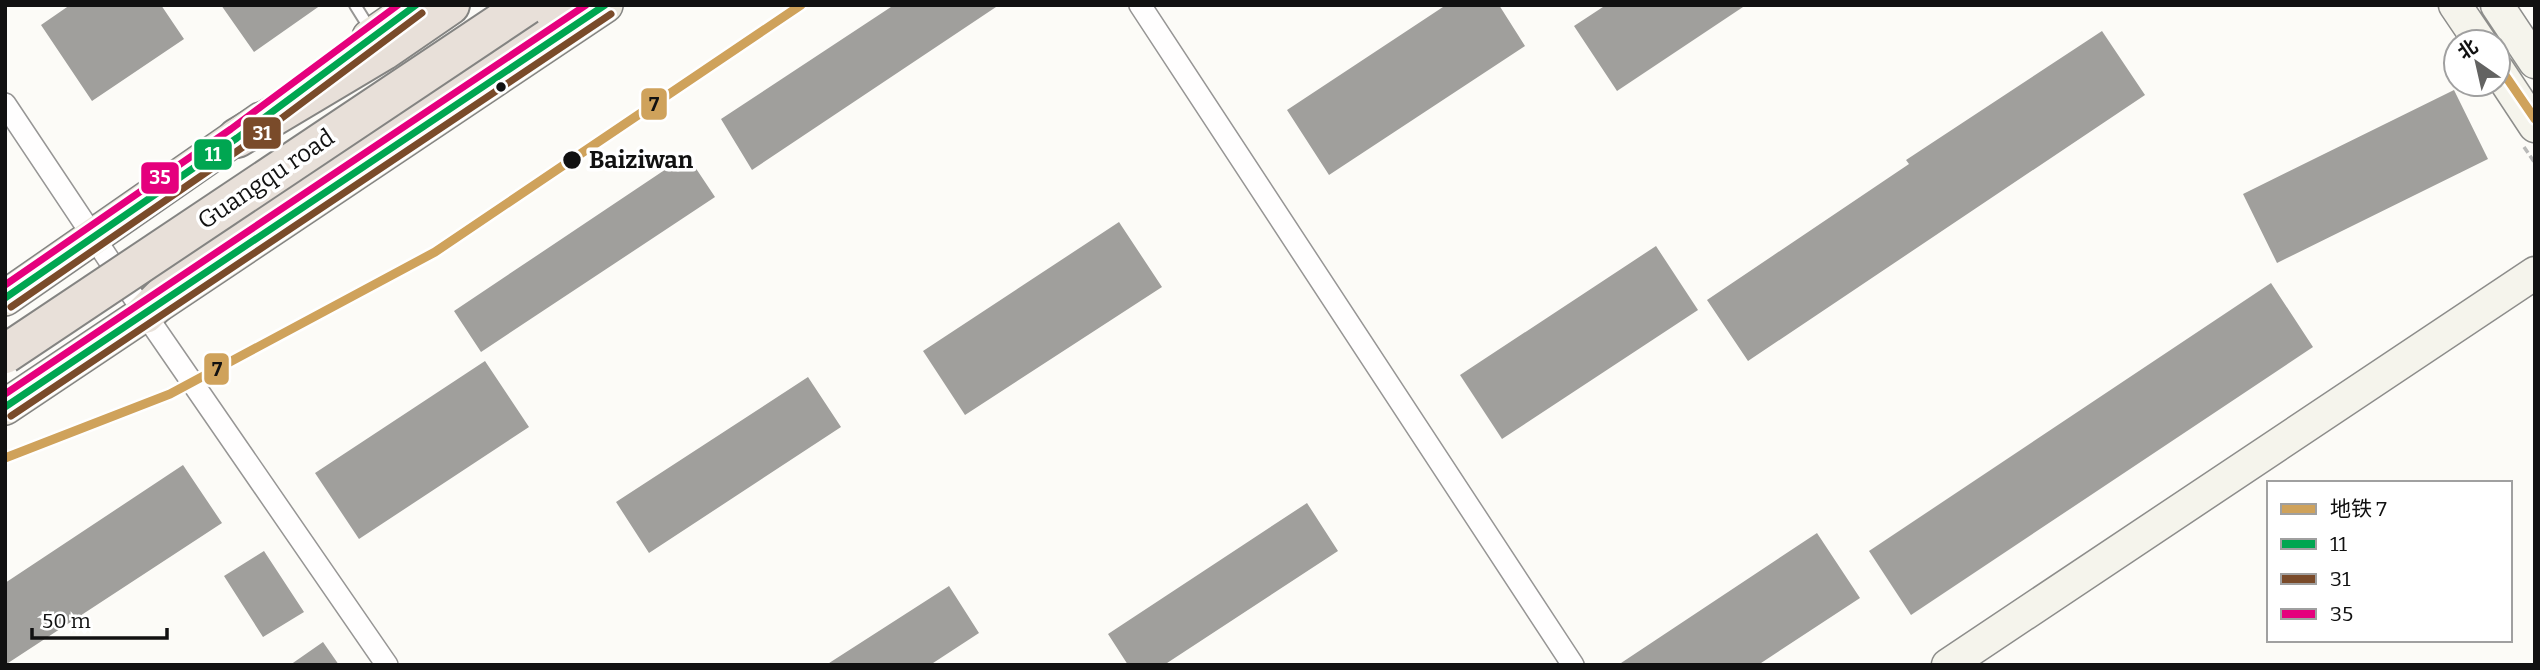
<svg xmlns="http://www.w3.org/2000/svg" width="2540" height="670" font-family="Bitter,'Noto Sans SC',serif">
<rect width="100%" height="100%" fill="#fcfbf7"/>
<!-- building -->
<path fill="#a09f9c" d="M70 5H161L184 39 92 101 41 25Z
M221 5H321L254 52Z
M894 5H999L752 170 721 119Z
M1446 5H1499L1525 46 1329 175 1287 110Z
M1606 5H1746L1617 91 1574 26Z
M2102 31 2145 95 1748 361 1707 300 1909 164 1906 160Z
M2454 90 2488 159 2277 263 2243 194Z
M687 155 715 197 481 352 454 311Z
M1119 222 1162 287 965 415 923 351Z
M1656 246 1698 310 1502 439 1460 375Z
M2271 283 2313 347 1911 615 1869 551Z
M485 361 529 427 359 539 315 473Z
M808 377 841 427 649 553 616 502Z
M183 465 222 523 5 665V583Z
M1307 503 1338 551 1164 665H1128L1108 634Z
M1817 533 1860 598 1758 665H1618Z
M264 551 304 612 263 637 224 576Z
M949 586 979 633 930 665H826Z
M323 642 339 665H290Z"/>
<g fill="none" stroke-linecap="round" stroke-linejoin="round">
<defs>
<path id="lane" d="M355 5 370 29"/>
<path id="street" d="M1140 5 1573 665
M5 104 145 314 387 665"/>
<path id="secondary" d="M2455 5 2480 42
M2497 5 2535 62
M2498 70 2535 126
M1948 665 2535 273"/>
<path id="primary" d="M370 37 416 5
M5 298 261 120
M5 407 605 5"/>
<path id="highway" d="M237 138 383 51 450 5
M145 314 225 235 378 127 562 5"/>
</defs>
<!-- lane casing -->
<use href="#lane" stroke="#979695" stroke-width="14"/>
<!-- street casing -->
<use href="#street" stroke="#979695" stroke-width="24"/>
<!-- secondary casing -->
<use href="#secondary" stroke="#8d8d8b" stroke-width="35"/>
<!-- primary casing -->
<use href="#primary" stroke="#848482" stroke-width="38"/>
<!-- highway casing -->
<use href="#highway" stroke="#848482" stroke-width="42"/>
<!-- path -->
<path stroke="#b9b9b8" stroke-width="3.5" stroke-dasharray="7 3.5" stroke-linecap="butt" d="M2524 147 2535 163"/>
<!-- lane -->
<use href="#lane" stroke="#fffefe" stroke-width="10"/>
<!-- street -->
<use href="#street" stroke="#fffefe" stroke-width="21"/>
<!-- secondary -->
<use href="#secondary" stroke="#f5f4ec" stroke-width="32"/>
<!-- primary -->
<use href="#primary" stroke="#ebe7dd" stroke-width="35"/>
<!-- highway -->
<use href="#highway" stroke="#e8e0d9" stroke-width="38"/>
<defs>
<path id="highway-bridge" d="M5 354 527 5"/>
</defs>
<!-- highway-bridge casing -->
<use href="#highway-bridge" stroke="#848482" stroke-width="42" stroke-linecap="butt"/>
<!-- highway-bridge -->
<use href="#highway-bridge" stroke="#e8e0d9" stroke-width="38"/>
<defs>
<path id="bus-1" d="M5 298 237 138 416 5
M5 407 605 5"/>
<path id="bus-2" d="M11 307 243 147 422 13
M11 416 611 14"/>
<path id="bus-3" d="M5 285 231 129 398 5
M5 394 586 5"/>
</defs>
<!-- bus-1 casing -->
<use href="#bus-1" stroke="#fff" stroke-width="12"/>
<!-- bus-2 casing -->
<use href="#bus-2" stroke="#fff" stroke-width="12"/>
<!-- bus-3 casing -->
<use href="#bus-3" stroke="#fff" stroke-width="12"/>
<!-- bus-1 -->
<use href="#bus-1" stroke="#00a651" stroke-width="7"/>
<!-- bus-2 -->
<use href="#bus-2" stroke="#7a4b2a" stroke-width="7"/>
<!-- bus-3 -->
<use href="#bus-3" stroke="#e5007d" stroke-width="7"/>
<defs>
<path id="metro-1" d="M2498 65 2535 119
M5 458 170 394 435 252 801 5"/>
</defs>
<!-- metro-1 casing -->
<use href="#metro-1" stroke="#fff" stroke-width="14"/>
<!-- metro-1 -->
<use href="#metro-1" stroke="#cfa25b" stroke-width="9"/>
</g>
<!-- markers -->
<g fill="#111" stroke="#fff" stroke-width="2.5">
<circle cx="501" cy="87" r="6"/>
<circle cx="572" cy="160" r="10"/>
</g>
<g text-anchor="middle" stroke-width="7" stroke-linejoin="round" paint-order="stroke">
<!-- stop labels -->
<g font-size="24" font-weight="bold" fill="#111" stroke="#fff" text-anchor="start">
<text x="589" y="168">Baiziwan</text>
</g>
<!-- street labels -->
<g font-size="24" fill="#111" stroke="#fff">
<text transform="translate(266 179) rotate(-34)" y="8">Guangqu road</text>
</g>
</g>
<g stroke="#fff" stroke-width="2.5">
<rect x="640" y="87" width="28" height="34" rx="7" fill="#cfa25b"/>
<rect x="242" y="116" width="40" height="34" rx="7" fill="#7a4b2a"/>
<rect x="193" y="138" width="40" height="33" rx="7" fill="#00a651"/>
<rect x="140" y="161" width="40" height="34" rx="7" fill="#e5007d"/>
<rect x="203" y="352" width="27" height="34" rx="7" fill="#cfa25b"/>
</g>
<g font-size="19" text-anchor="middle" font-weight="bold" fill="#fff">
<text x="262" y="140">31</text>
<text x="213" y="161">11</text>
<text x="160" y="184">35</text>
</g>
<g font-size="19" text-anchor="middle" font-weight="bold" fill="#111">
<text x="654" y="111">7</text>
<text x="217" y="376">7</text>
</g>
<!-- border -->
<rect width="2540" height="670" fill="none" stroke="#111111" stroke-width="14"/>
<!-- legend -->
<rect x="2267" y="481" width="245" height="161" fill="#ffffff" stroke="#a0a0a0" stroke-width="2"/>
<rect x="2281" y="504" width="35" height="10" fill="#cfa25b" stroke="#a0a0a0" stroke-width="2"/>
<text x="2330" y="516" font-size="21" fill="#111111">地铁 7</text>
<rect x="2281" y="539" width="35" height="10" fill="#00a651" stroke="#a0a0a0" stroke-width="2"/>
<text x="2330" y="551" font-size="21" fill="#111111">11</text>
<rect x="2281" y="574" width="35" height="10" fill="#7a4b2a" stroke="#a0a0a0" stroke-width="2"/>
<text x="2330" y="586" font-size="21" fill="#111111">31</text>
<rect x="2281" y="609" width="35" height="10" fill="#e5007d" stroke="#a0a0a0" stroke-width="2"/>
<text x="2330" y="621" font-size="21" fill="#111111">35</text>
<!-- north arrow -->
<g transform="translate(2477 63) rotate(326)"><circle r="33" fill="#ffffff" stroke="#a0a0a0" stroke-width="2"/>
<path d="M0-5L12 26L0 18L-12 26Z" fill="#636362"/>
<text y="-10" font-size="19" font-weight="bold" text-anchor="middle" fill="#111111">北</text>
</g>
<!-- scale -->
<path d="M32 628v10h135v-10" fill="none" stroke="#111111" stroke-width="3.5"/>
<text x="42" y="628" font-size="21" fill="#111111" stroke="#ffffff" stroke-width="5" paint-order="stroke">50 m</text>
</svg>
